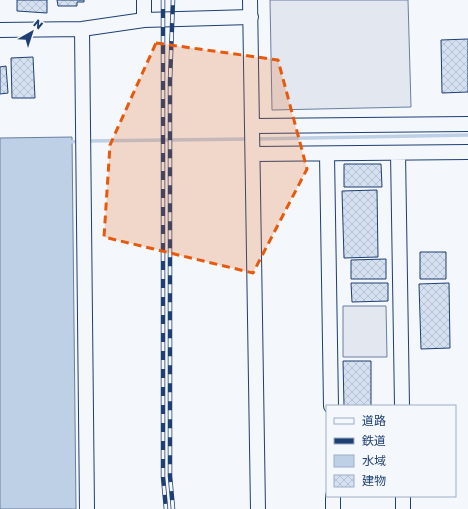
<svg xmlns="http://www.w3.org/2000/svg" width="468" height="509" font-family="'Golos Text','Noto Sans JP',sans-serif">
<defs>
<pattern id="building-cross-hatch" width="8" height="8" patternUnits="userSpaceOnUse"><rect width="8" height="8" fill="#d5e0f0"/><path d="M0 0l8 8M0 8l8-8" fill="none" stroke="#b6c1d1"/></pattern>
</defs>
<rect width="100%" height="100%" fill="#f4f7fb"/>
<!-- parking -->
<path fill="#e3e8f0" stroke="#687fa3" d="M270 0H408L411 107 272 110Z
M343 306H386L387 357H343Z"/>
<!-- water -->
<path fill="#bed0e5" stroke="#687fa3" d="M72 137 76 509H0V138Z"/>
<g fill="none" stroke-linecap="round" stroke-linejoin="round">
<!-- stream -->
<path stroke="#bed0e5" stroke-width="3.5" d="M255 139 468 135
M87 141 249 139
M68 142 81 141"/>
</g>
<!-- building -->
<path fill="url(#building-cross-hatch)" stroke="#1d3f73" d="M17 0H47V13L17 11Z
M57 0H84V2H77V6H58Z
M468 39V92L442 93 441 40Z
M33 57 35 98H12L11 58Z
M6 66 8 93 0 94V67Z
M344 164H381L382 187H344Z
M377 190 378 257 344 258 342 191Z
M420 252H446V279H420Z
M386 259V279H351V260Z
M351 283H388V301L352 302Z
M449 283 450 348 421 349 419 284Z
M343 361H371V406H344Z"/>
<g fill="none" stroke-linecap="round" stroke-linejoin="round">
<defs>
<path id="minor" d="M144 0V20
M250 0 258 509
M82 29 87 509
M0 30 82 29 144 20 251 17
M253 126 468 124
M398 153 402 406
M253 154 468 152
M327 154 331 406
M333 496V509
M403 496V509"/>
</defs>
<!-- minor casing -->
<use href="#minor" stroke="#1d3f73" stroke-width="16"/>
<!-- minor -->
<use href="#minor" stroke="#f4f7fb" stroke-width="14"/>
<defs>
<path id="rail" d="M163 0V477L166 509
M173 509 170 476V81L173 0"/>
</defs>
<!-- rail casing -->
<use href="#rail" stroke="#1d3f73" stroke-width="4.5"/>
<!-- rail -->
<use href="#rail" stroke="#f4f7fb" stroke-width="3" stroke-dasharray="9" stroke-linecap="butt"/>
</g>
<!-- marked area -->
<path fill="#e8590c" fill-opacity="0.2" stroke="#e8590c" stroke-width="3" stroke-dasharray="8 5" stroke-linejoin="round" d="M156 43 278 60 307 169 253 273 104 237 110 145Z"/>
<!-- legend -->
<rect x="326" y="405" width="130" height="92" fill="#f4f7fb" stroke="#9eadc5"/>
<rect x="334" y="418" width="20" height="6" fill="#f4f7fb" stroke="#9eadc5"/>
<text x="362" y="425" font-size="12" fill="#1d3f73">道路</text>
<rect x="334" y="438" width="20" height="6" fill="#1d3f73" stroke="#9eadc5"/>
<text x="362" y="445" font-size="12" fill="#1d3f73">鉄道</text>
<rect x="334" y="455" width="20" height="12" fill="#bed0e5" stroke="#9eadc5"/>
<text x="362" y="465" font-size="12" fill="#1d3f73">水域</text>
<rect x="334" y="475" width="20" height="12" fill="url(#building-cross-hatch)" stroke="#9eadc5"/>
<text x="362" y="485" font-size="12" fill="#1d3f73">建物</text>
<!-- north arrow -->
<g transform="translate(32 32) rotate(39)" stroke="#f4f7fb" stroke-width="3" paint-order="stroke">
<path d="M0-3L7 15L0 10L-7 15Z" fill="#1d3f73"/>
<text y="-6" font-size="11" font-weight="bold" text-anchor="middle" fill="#1d3f73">N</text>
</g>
</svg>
